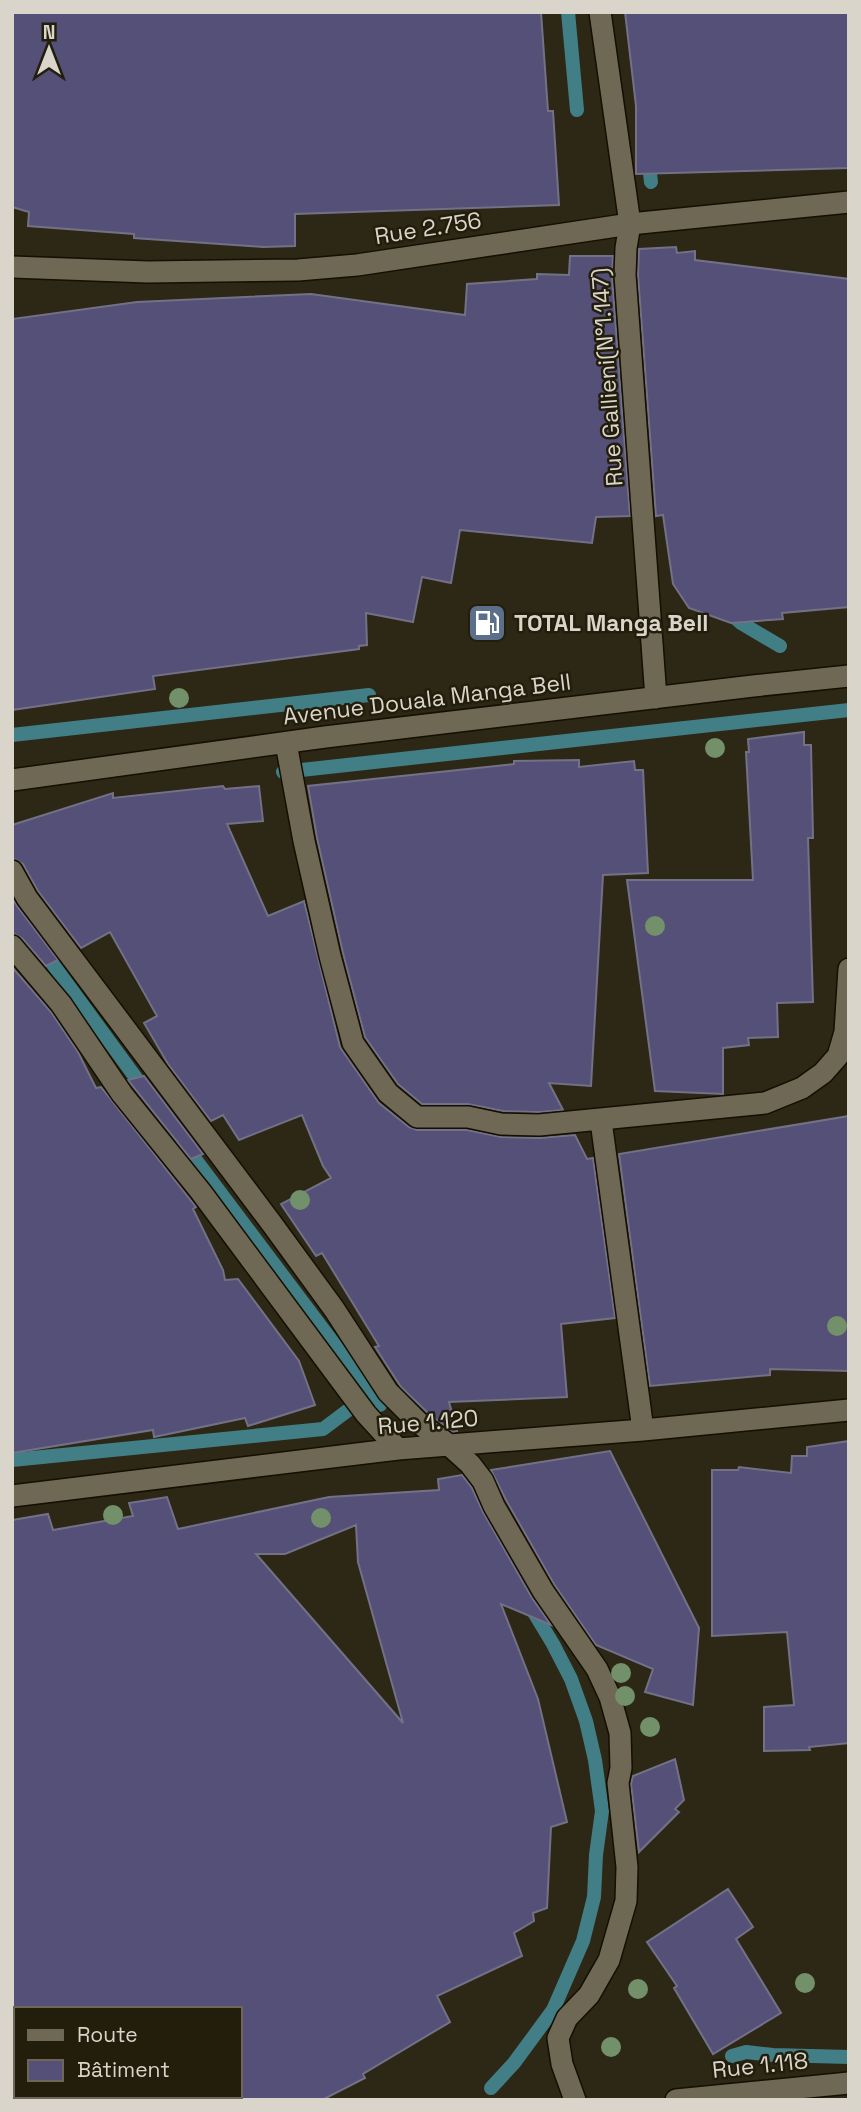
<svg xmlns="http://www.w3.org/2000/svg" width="861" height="2112" font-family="'Space Grotesk',sans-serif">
<rect width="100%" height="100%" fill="#2d2715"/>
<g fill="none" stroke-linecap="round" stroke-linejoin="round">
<!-- stream -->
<path stroke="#417e86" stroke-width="14" d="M568 12 577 110
M648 156 651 182
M726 610 741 623 780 646
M12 735 369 695
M283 772 849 710
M41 948 147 1093
M183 1143 380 1405
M12 1460 323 1429 359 1402
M732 2056 746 2052 773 2055 849 2057
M491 2088 514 2063 553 2010 583 1941 594 1897 596 1855 602 1811 595 1760 586 1721 571 1679 553 1644 530 1606"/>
</g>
<!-- building -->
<path fill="#545078" stroke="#727186" stroke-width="2" fill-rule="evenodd" d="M12 12H541L548 111H553L559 205 295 214V246L263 247 134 238V234L28 226 29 212 12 207Z
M625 12H849V168L636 174V106Z
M676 247 677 253 695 251V260L849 279V607L782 613 783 619 731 623 689 608 673 584 663 515 656 516 638 275 639 249Z
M570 256H613L612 276 630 516 596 517 592 543 460 530 451 583 422 577 413 622 366 613 367 645 359 646V649L153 676 155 689 12 710V319L137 302 311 294 465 315 467 284 537 279V274L569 275Z
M804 732V745H811L813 838H808L813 1002 777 1003 778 1037 748 1038 749 1045 723 1048V1094L655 1091 627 880H753L746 752H749L748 739Z
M579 760V767L634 761 635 770H643L648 873 603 875 591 1086 549 1083 563 1110 539 1112 503 1111 468 1104H422L398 1084 365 1037 343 953 317 838 308 786 514 764V761Z
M223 786 225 789 259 786 263 821 227 824 268 916 304 901 340 1047 379 1103 409 1127 417 1130H467L501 1137 540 1138 575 1135 587 1159 593 1158 615 1318 561 1324 567 1397 449 1402 457 1431 453 1432 428 1413 401 1387 375 1347 379 1346 322 1253 316 1256 281 1204 331 1178 323 1166 302 1115 239 1140 223 1115 211 1121 168 1064 144 1023 157 1016 110 932 81 948 38 891 23 864 12 858V825L113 793V798Z
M12 898 17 906 58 960 46 966 22 938 12 933Z
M12 967 51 1012 78 1052 96 1088 101 1087 196 1207 193 1209 223 1270 225 1280 238 1279 299 1361 315 1405 248 1426 245 1418 154 1437 153 1430 12 1453Z
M144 1076 203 1154 191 1159 128 1080Z
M849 1116V1371L770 1369V1375L650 1386 619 1154Z
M849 1441V1743L809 1747 810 1750 764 1751V1707L794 1705 787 1632 712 1636V1470H738L739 1467 791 1473 792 1456H807V1447Z
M610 1451 699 1628 693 1705 645 1692 653 1669 596 1645 554 1584 506 1500 491 1470Z
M462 1475 472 1488 483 1512 532 1598 551 1625 501 1604 538 1699 567 1822 551 1827 547 1908 533 1913 534 1921 514 1933 522 1956 437 1996 450 2022 363 2074 365 2078 322 2100H240V2009H12V1520L48 1514 53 1530 133 1516 129 1503 167 1497 178 1529 329 1497 439 1490 438 1479ZM356 1525 358 1562 403 1723 256 1554H285Z
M675 1759 684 1800 675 1809 679 1812 639 1852 631 1784 633 1776Z
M728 1889 753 1927 736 1939 781 2013 713 2054 674 1988 677 1986 647 1942Z"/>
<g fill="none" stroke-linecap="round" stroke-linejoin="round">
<defs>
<path id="street" d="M12 267 148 272 298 270 357 265 630 224 849 202
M286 743 304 841 330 956 353 1043 388 1093 417 1117H468L501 1124 539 1125 765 1103 802 1088 823 1073 838 1056 845 1032 849 969
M12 871 27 898 272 1224 334 1309 388 1392 419 1423 449 1445 470 1464 483 1481 494 1506 543 1591 597 1669 610 1697 620 1733 621 1768 618 1783 627 1867 626 1901 609 1960 589 1995 567 2018 558 2038 562 2064 575 2100
M12 946 61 1004 122 1094 201 1192 366 1414 398 1449
M601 1121 643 1430
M12 1496 398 1449 643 1430 849 1410
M676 2100 849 2083"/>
<path id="secondary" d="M600 12 630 224 626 248 625 275 656 698
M12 780 325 737 753 686 849 676"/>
</defs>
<!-- street casing -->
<use href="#street" stroke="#150f02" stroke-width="24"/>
<!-- secondary casing -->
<use href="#secondary" stroke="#150f02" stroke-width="24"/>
<!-- street -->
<use href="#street" stroke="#6f6854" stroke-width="21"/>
<!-- secondary -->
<use href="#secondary" stroke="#6f6854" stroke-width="21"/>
</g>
<!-- trees -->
<g fill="#72906a">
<circle cx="179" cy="698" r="10"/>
<circle cx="715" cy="748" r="10"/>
<circle cx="655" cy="926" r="10"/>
<circle cx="300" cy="1200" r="10"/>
<circle cx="837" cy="1326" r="10"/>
<circle cx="113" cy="1515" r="10"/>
<circle cx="321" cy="1518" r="10"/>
<circle cx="621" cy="1673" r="10"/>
<circle cx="625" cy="1696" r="10"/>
<circle cx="650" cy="1727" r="10"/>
<circle cx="805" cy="1983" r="10"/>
<circle cx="638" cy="1989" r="10"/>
<circle cx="611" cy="2047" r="10"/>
</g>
<!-- icons -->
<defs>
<symbol id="fuel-square" viewBox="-11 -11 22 22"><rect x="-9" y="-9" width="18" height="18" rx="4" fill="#5c6f8a" stroke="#231d0c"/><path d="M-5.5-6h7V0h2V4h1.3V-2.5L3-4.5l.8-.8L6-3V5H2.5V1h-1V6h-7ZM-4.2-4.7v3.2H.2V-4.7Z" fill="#fff"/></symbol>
</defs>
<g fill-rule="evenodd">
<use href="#fuel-square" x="465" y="601" width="44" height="44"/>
</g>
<g text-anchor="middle" stroke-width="5" stroke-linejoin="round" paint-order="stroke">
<!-- street labels -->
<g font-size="23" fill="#d9d5ca" stroke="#231d0c">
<text transform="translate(428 228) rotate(-9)" y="8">Rue 2.756</text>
<text transform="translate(607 377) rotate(-94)" y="8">Rue Gallieni(N°1.147)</text>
<text transform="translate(427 699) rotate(-7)" y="8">Avenue Douala Manga Bell</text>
<text transform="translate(428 1422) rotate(-5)" y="8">Rue 1.120</text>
<text transform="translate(760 2065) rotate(-6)" y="8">Rue 1.118</text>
</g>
<!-- poi labels -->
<g font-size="23" font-weight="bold" fill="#d9d5ca" stroke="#231d0c" text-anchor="start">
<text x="514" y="631">TOTAL Manga Bell</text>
</g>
</g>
<!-- border -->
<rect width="861" height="2112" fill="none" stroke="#d9d5ca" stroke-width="28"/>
<!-- legend -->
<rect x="14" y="2007" width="228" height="91" fill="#231d0c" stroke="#6c6758" stroke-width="2"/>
<rect x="28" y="2030" width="35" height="10" fill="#6f6854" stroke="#6c6758" stroke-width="2"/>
<text x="77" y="2042" font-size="21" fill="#d9d5ca">Route</text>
<rect x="28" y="2060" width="35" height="21" fill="#545078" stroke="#6c6758" stroke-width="2"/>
<text x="77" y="2077" font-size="21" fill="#d9d5ca">Bâtiment</text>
<!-- north arrow -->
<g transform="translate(49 49)" stroke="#231d0c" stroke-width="5" paint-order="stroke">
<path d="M0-5L12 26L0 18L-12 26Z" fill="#d9d5ca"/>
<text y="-10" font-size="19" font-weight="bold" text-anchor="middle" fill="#d9d5ca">N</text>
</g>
</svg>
